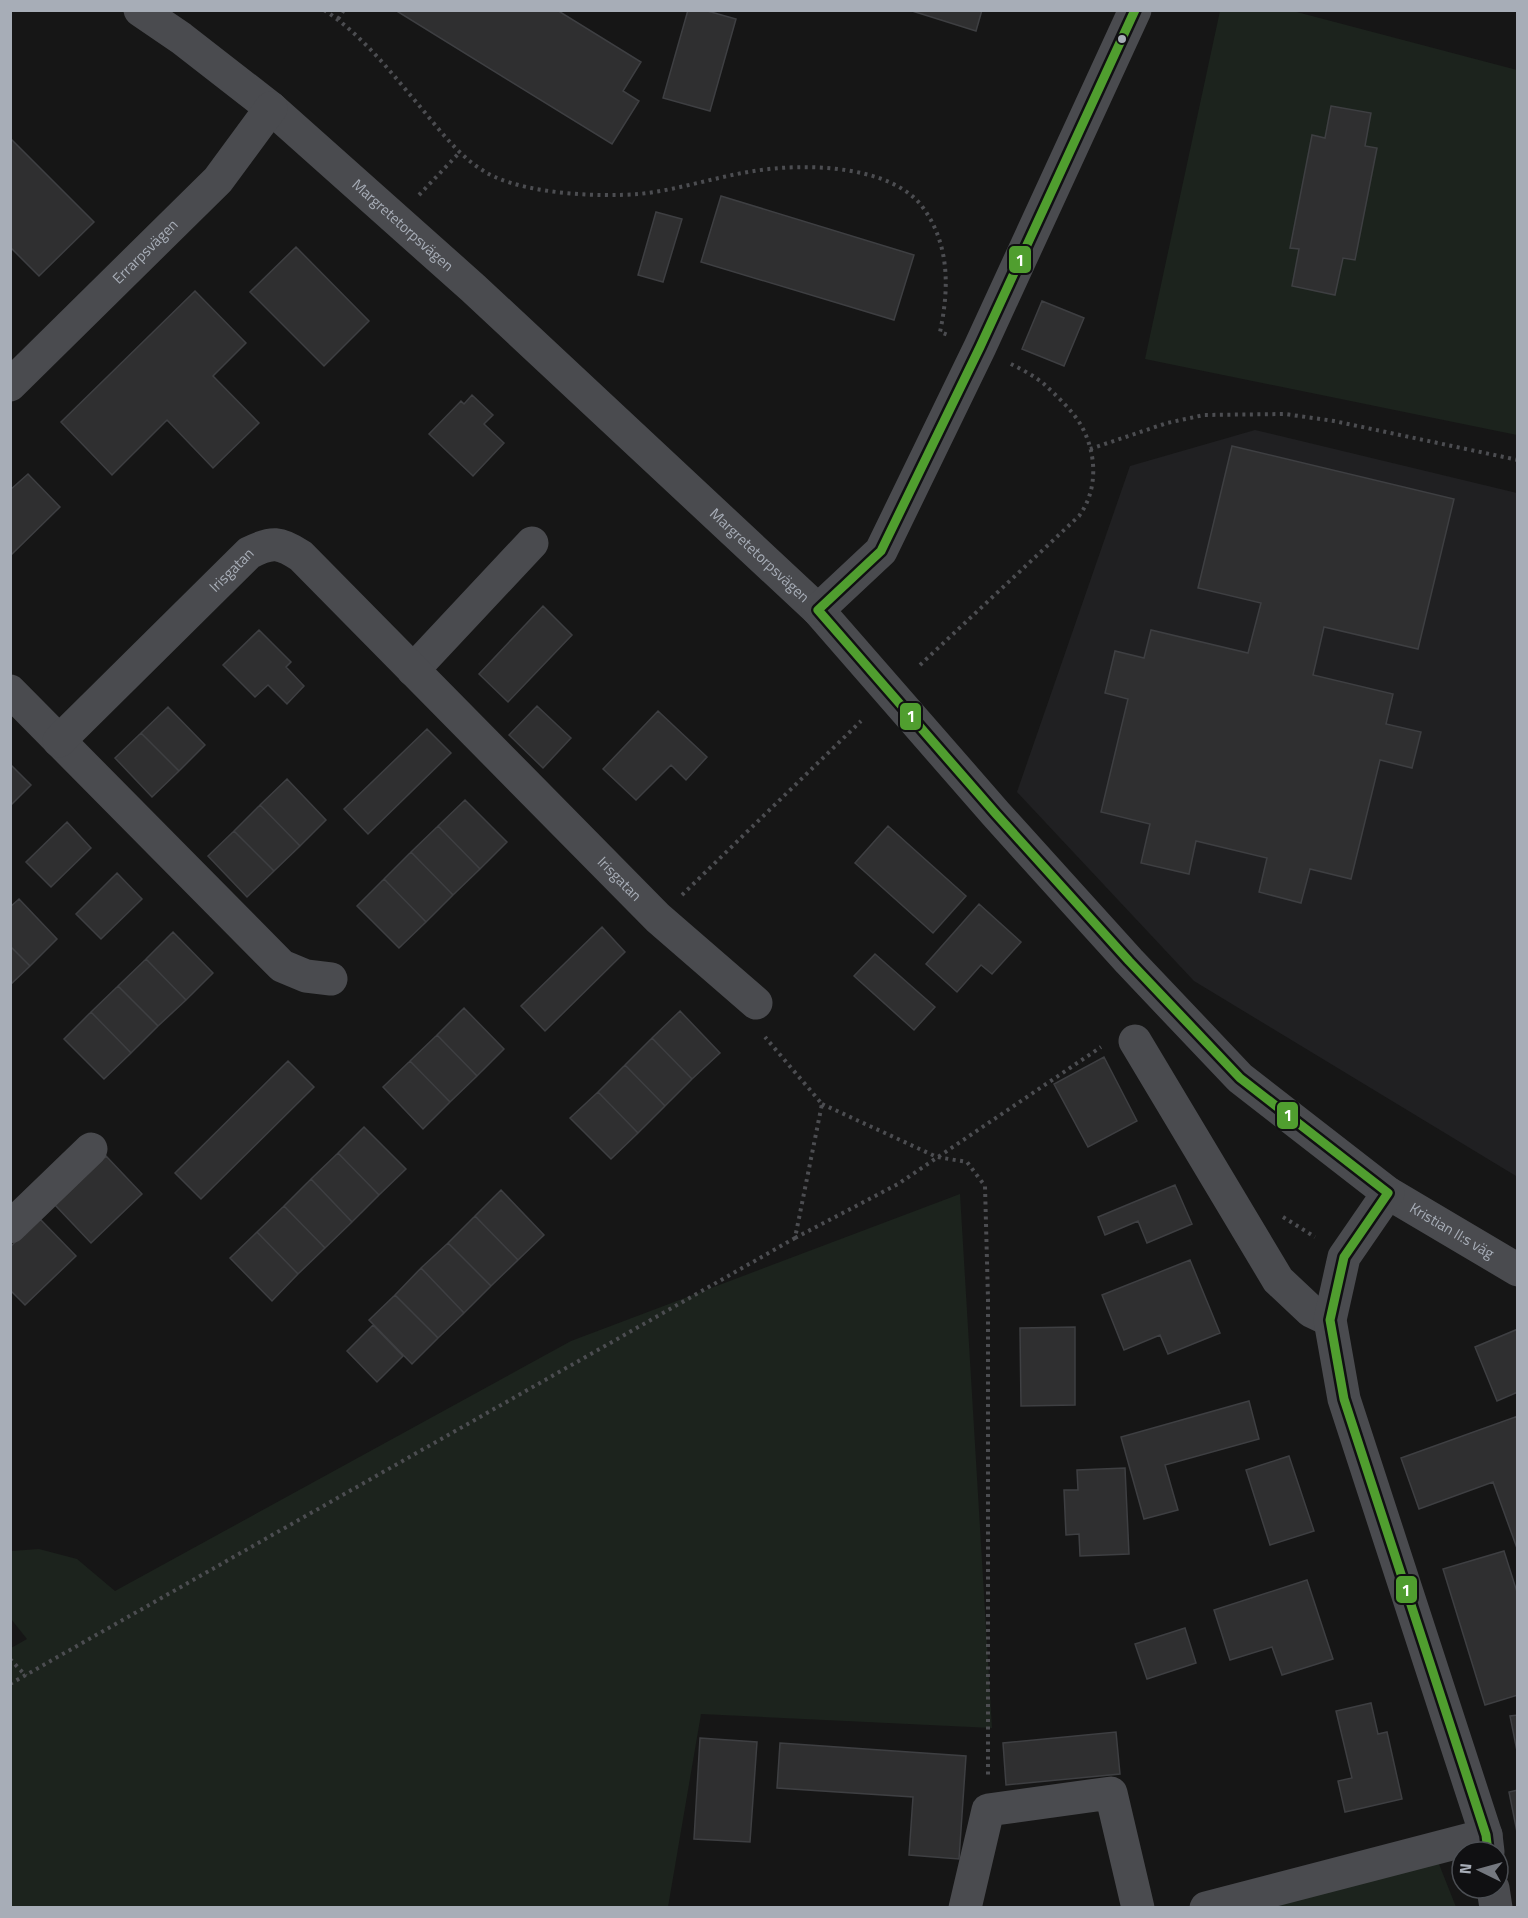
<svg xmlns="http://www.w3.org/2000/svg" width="1528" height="1918" font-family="'Titillium Web',sans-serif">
<rect width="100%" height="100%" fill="#161616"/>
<!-- built -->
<path fill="#202022" d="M1255 430 1517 493 1516 1176 1194 981 1017 792 1130 466Z"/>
<!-- green -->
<path fill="#1c231d" d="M1220 11H1293L1517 70V435L1145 359Z
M960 1194 992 1728 701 1714 668 1907H11V1648L27 1639 11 1619V1551L39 1549 77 1559 115 1591 571 1341Z
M1437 1859 1456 1907 1188 1908Z"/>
<!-- building -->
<path fill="#2f2f30" stroke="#3e3f42" stroke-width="1.5" d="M395 10H557L641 62 623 91 639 101 612 144Z
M688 10H704L736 19 710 111 663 98Z
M909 10H982L976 31Z
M1331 106 1371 113 1365 146 1377 148 1355 260 1343 258 1335 295 1292 286 1299 249 1290 248 1312 135 1325 138Z
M10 138 94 222 39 276 10 247Z
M721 196 914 255 894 320 701 262Z
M656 212 682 219 663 282 638 275Z
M296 247 369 321 324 366 250 292Z
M195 291 246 343 213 376 259 423 213 468 167 420 112 475 61 422Z
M1042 301 1084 318 1064 366 1022 349Z
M472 395 493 415 484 424 504 443 473 476 429 434 461 401 464 404Z
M1232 446 1454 499 1418 649 1324 627 1313 675 1393 694 1386 724 1421 732 1412 768 1380 760 1351 879 1310 869 1301 903 1259 892 1267 858 1196 841 1189 874 1141 863 1150 824 1101 812 1128 699 1105 693 1115 651 1144 658 1151 630 1248 653 1261 603 1198 588Z
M28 474 60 507 10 556V490Z
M543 606 572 635 508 702 479 674Z
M259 630 291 662 286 667 304 686 287 704 268 685 255 697 223 665Z
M537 706 571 738 543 768 509 735Z
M168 707 205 745 179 771 141 733Z
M658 711 707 757 686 780 671 765 636 800 603 769Z
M427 729 451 753 368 834 344 809Z
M141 733 179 771 152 797 115 758Z
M10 764 31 785 10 806Z
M287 779 326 820 300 846 260 805Z
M465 800 507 842 480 869 438 826Z
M260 805 300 846 274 871 234 831Z
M67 822 91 848 51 887 26 862Z
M438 826 480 869 453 895 411 852Z
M888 826 966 896 933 933 855 863Z
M234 831 274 871 247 897 208 856Z
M411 852 453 895 426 922 384 879Z
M117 873 142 899 101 939 76 914Z
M384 879 426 922 399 948 357 906Z
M19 899 57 939 30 966 10 946V907Z
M979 904 1021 942 992 974 981 965 957 992 926 964Z
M602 927 625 952 545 1031 521 1006Z
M173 932 213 973 186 1000 146 959Z
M10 946 30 966 10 985Z
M875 954 935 1007 914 1030 854 976Z
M146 959 186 1000 158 1026 118 986Z
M118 986 158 1026 131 1053 91 1012Z
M464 1008 504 1049 477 1076 437 1035Z
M680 1011 720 1053 692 1079 652 1038Z
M91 1012 131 1053 104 1079 64 1039Z
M437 1035 477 1076 450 1102 410 1061Z
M652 1038 692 1079 665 1106 625 1065Z
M1104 1057 1137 1121 1088 1147 1054 1084Z
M288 1061 314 1087 201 1199 175 1173Z
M410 1061 450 1102 423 1129 383 1087Z
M625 1065 665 1106 638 1133 598 1092Z
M598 1092 638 1133 611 1159 570 1118Z
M364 1127 406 1169 379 1195 338 1153Z
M338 1153 379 1195 352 1222 311 1179Z
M106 1156 142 1194 91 1243 55 1205Z
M311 1179 352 1222 325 1248 284 1206Z
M1175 1185 1192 1224 1147 1243 1138 1221 1105 1235 1098 1217Z
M501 1190 544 1235 518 1260 475 1216Z
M284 1206 325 1248 298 1274 257 1232Z
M475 1216 518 1260 491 1286 448 1243Z
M40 1219 76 1256 25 1305 10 1290V1247Z
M257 1232 298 1274 272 1301 230 1258Z
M448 1243 491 1286 464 1313 421 1268Z
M1190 1260 1220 1333 1168 1354 1160 1335 1124 1350 1102 1295Z
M421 1268 464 1313 438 1338 395 1295Z
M395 1295 438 1338 412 1364 369 1320Z
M373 1325 403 1356 377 1382 347 1351Z
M1075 1327V1405L1021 1406 1020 1328Z
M1518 1329V1392L1497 1401 1475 1347Z
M1249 1401 1259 1439 1165 1465 1178 1510 1144 1519 1121 1437Z
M1518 1416V1551L1493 1482 1419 1509 1401 1458Z
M1289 1456 1314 1531 1270 1545 1246 1470Z
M1125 1468 1129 1554 1080 1556 1079 1534 1066 1535 1064 1490H1078L1077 1470Z
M1504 1551 1518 1595V1695L1485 1705 1443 1569Z
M1307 1580 1333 1659 1282 1675 1272 1647 1230 1660 1214 1610Z
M1185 1628 1196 1663 1147 1679 1135 1644Z
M1371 1703 1378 1734 1387 1732 1402 1799 1345 1812 1338 1781 1352 1778 1336 1711Z
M1518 1715V1756L1510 1716Z
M1116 1732 1120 1774 1006 1785 1003 1743Z
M700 1738 757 1742 750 1842 694 1839Z
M780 1743 966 1756 959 1859 909 1855 913 1797 777 1788Z
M1518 1790V1837L1509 1792Z"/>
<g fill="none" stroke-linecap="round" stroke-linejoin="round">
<!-- path -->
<path stroke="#4c4d51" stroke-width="4" stroke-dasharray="3 4.5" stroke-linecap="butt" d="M324 10C361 34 389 70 417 103 440 130 462 162 495 177 533 194 598 197 639 194 678 190 715 177 754 171 803 163 893 164 924 209 950 246 949 290 940 332L948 335
M338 19 344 10
M419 195 460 152
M1090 449 1167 423 1204 415 1285 414 1334 421 1518 460
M920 665 1079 516C1098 490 1097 455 1082 427 1074 412 1058 397 1045 385 1035 376 1021 369 1009 363
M682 895 861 721
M822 1104 937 1157 967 1162 985 1186 988 1299V1776
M1283 1217 1315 1237
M795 1238 898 1184 1101 1047
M10 1659 26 1676
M10 1684 795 1238 822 1104 765 1037"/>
<!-- minor -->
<g stroke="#4a4b4f" stroke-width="33">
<path id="s1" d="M140 10 181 38 271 108 473 288 818 610 996 814 1129 961 1240 1078 1388 1193 1518 1270"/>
<path id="s2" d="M10 385 218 180 271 108"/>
<path d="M818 610 881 551 980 347 1135 10"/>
<path d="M413 670 532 543"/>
<path d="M10 691 282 966 306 976 331 979"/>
<path id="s3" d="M59 741 249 553C272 541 280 542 301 556L658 918 756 1003"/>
<path d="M1135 1041 1278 1280 1311 1311 1330 1320"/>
<path d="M1388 1193 1344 1257 1330 1320 1344 1399 1486 1835 1488 1852"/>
<path d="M10 1227 91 1149"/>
<path d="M1493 1888 1496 1908"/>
<path d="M965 1908 988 1810 1111 1793 1138 1908"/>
<path d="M1206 1908 1486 1835"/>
</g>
<defs>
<path id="bus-1" d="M1135 10 980 347 881 551 818 610 996 814 1129 961 1240 1078 1388 1193 1344 1257 1330 1320 1344 1399 1486 1835 1488 1852"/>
</defs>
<!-- bus-1 casing -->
<use href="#bus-1" stroke="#101012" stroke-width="14"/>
<!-- bus-1 -->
<use href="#bus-1" stroke="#509e2f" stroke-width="9"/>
</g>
<!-- markers -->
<circle fill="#a7adb7" stroke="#101012" stroke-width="2" cx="1122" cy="39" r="5"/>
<g text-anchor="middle" stroke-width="5" stroke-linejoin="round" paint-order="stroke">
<!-- street labels -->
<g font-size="15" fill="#a7adb7" stroke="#101012">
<text dy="5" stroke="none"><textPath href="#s1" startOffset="340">Margretetorpsvägen</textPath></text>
<text dy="5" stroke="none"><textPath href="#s2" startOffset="190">Errarpsvägen</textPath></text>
<text dy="5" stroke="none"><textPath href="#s1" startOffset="826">Margretetorpsvägen</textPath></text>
<text dy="5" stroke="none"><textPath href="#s3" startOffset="243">Irisgatan</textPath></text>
<text dy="5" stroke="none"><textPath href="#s3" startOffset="777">Irisgatan</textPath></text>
<text dy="5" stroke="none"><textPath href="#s1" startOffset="1798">Kristian II:s väg</textPath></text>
</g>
</g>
<g stroke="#101012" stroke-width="2">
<rect x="1008" y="245" width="24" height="29" rx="6" fill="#509e2f"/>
<rect x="899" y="702" width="23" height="29" rx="6" fill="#509e2f"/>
<rect x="1276" y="1101" width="23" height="29" rx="6" fill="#509e2f"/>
<rect x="1395" y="1575" width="23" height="29" rx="6" fill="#509e2f"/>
</g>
<g font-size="16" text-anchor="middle" font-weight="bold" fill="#fff">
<text x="1020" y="266">1</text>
<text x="911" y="722">1</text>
<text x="1288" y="1121">1</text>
<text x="1406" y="1596">1</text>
</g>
<!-- border -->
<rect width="1528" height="1918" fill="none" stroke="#a7adb7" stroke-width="24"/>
<!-- north arrow -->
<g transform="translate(1480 1870) rotate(275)"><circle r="28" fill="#101012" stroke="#4c4f54" stroke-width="1.5"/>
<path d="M0-4.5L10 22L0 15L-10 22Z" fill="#74787f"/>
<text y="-9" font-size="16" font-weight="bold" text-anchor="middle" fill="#a7adb7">N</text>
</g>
</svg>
